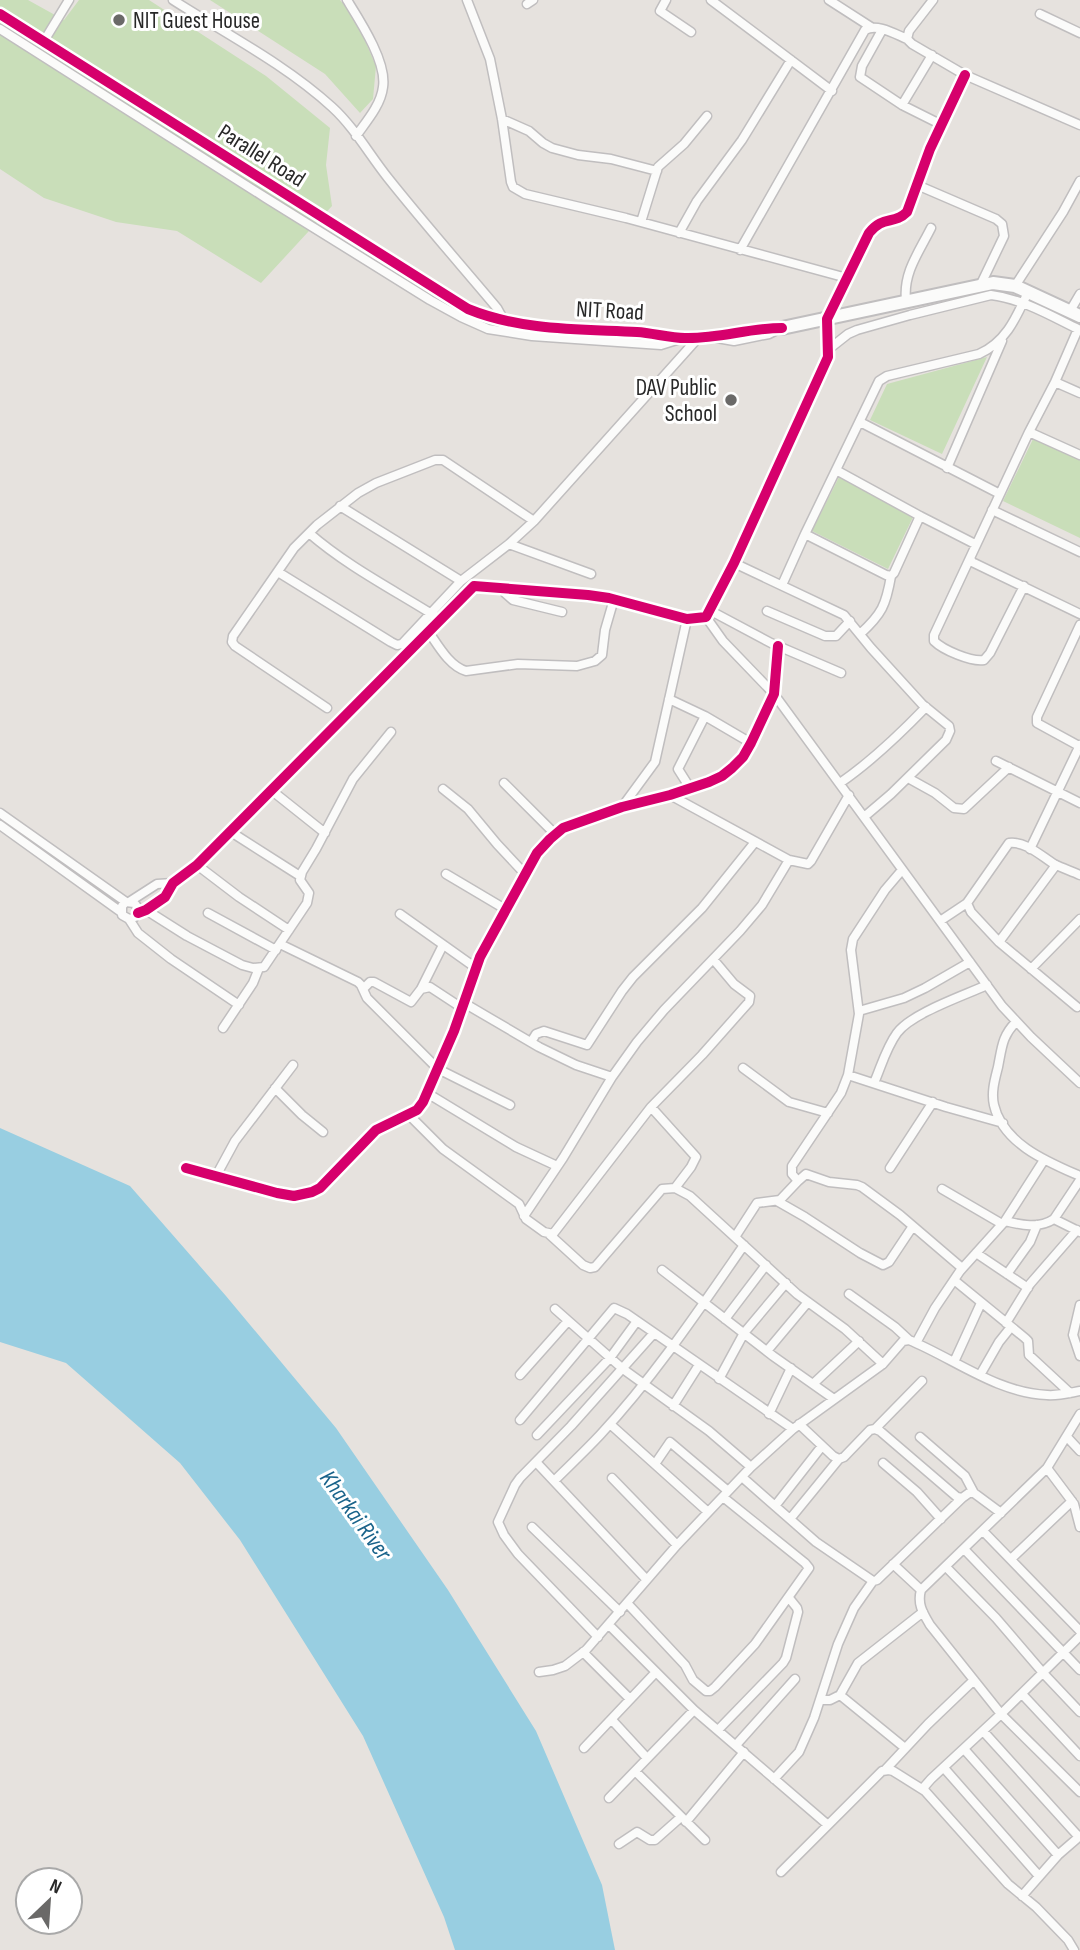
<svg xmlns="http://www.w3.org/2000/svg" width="1080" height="1950" font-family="'Sofia Sans Condensed',sans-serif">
<rect width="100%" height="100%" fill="#e6e2de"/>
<!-- green -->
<path fill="#c9deb9" d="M0 0H28L64 20 79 0H149L266 76 330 128 326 165 332 206 261 283 177 231 116 222 44 198 0 169Z
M210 0H340L346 7 363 36 376 66 373 99 360 113 325 74Z
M987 357 942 454 870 420 887 384Z
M1034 437 1080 459V538L1003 501Z
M839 477 914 515 888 569 812 531Z"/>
<!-- water -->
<path fill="#98cee1" d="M0 1128 130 1186 226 1296 336 1428 448 1590 536 1731 602 1885 615 1950H455L444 1917 363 1736 240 1540 180 1463 66 1363 0 1342Z"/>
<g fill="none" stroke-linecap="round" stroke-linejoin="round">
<defs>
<path id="street" d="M173 0C226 34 285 64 332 107 354 127 369 154 388 178 423 222 460 264 497 308L506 324
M347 0C360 21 387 62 383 87 381 105 366 122 356 136
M467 0 490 59 502 119 511 182 513 187 525 194 626 218 847 278
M666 0 660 11 691 32
M711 0 832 91
M829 0 871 27
M933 0 909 31 907 39 912 44 965 75 1080 125
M527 4 533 0
M0 14 468 309C522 331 580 329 637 332 653 333 670 338 685 338 718 339 749 328 782 328
M1040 14 1080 33
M0 29 266 198 430 300 461 317 488 329 532 336 661 345 680 339
M882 30 862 66 860 77 902 105 942 125
M44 41 69 0
M902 105 932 55
M502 119 529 131 543 143 552 148 578 155 611 159 657 171
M917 185 996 219 1002 224 1004 236 980 286
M641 222 658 167 684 144 707 116
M679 233 697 201 742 140 791 60
M740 250 865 30C877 23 895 34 907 39
M1015 286 1063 212 1080 181
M906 300C903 273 919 252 931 228
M1070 311 1080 294
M1078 329 1055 382 1029 432 970 558 972 562 1080 614
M717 338 734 341 769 334 779 329
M829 349 848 334 857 330 910 315 991 295C1023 299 1051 316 1080 330
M1055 382 1080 393
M860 422 1000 494
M1029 432 1080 455
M947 468 1002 341
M836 470 920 516 975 544
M340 506 461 581
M992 510 1080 552
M309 533C347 566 392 589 435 616
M805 534 886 575 891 576 894 573 920 516
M509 544 591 574
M970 558 934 635V641C943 650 971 662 984 660L990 653 1024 586
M734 563 844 615 871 648 922 704 949 726 950 731 946 740 891 794 864 817
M278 572 391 642 397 645 402 644 461 581 509 544 534 521 698 338
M782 585 805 534 879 381 887 376 979 354C1006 342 1016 318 1028 292
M504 587 505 593 513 600 562 612
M711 611 771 643 841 673
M767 611 825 636H836L850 621
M706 617 723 641 774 694 1002 1006 1031 1037 1080 1083
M428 631C438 645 449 666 466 671L518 664 577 666 595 661 602 655 605 630 614 599
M860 634C882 614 886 605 891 576
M669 699 705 716 751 743
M327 708 235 646 232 642 233 636 294 548 317 525 358 493 376 483 435 460H443L534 521
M1079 746 1037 723V717L1080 625
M996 761 1080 803
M908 778 935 793 954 808 964 809 1009 767
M504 783 555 834
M840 783C872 761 899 735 926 707
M690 788 678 769 705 716
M443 789 468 809 497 844 525 874
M271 790 325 833
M670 795 789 860 808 864 811 861 849 795
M622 807 655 762 687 619
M0 813 126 902 134 903C141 910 138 918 129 919
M0 825 121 912
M231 832 300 876
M1030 849 1080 745
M197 865 239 897 289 930
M446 874 505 909
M126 902 122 906V915L129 919 138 933 171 959 239 1005
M129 902 157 884 173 883
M146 910 187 936 242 965 253 968 264 967 307 903 309 893 300 880 302 872 316 849 353 779 391 732
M138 913 146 910 165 897 173 883 197 865 474 586 588 595 609 598 687 619 706 617 734 563 828 357 827 319 869 233C883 215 894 225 907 212L930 149 965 75
M208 913 276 950
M400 914 476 968
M940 921 967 903
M999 942 1056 865
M280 944 358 982 361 985 367 998 438 1069 510 1105
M1031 969 1080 919
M363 989 370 982H374L411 1002 421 989 430 987 462 1008
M421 989 443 945
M464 1003 539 1047 576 1065 612 1077 637 1042 664 1010 740 931 762 905 789 860
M1077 1007 999 942 971 912 967 903 1009 843C1026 841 1041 856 1054 864 1062 868 1071 871 1080 875
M859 1011 904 998 925 988 970 962
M1016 1022C1002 1036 1002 1047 998 1067 995 1079 991 1092 994 1105 1003 1144 1048 1162 1080 1176
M223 1028 253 983 259 968
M531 1042 536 1034 544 1031 587 1045 622 991 633 977 702 908 755 842
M743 1068 789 1102 828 1113
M848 1075 946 1107 1003 1123
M874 1083C881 1067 886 1048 897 1033 912 1013 963 996 987 985
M275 1088 302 1115 323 1132
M427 1093 516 1147 557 1166
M651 1107 696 1157 691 1167 675 1188
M409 1115 443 1149 519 1204 526 1219 544 1232 553 1234 651 1107 702 1055 749 1002 750 996 734 984 713 959
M186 1168 277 1193 294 1196 312 1192 320 1188 376 1130 417 1110 423 1102 454 1031 480 957 537 853 550 839 563 828 622 807 670 795 709 782 722 776 732 768 743 757 751 743 774 694 778 646
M890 1168 933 1102
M216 1176 235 1141 293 1065
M798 1181 792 1174V1166L841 1093 848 1075 859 1014 851 950 853 939 885 890 902 870
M942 1189 1002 1224
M777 1201 805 1217 860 1253 883 1265 889 1262 913 1226
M524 1216 563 1158 612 1077
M1054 1219 1080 1232
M1005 1221C1021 1225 1039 1229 1054 1219L1080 1180
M549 1234 583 1265 590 1268 595 1267 662 1189 675 1188 690 1196 797 1294 845 1329 883 1364
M735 1237 757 1203 780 1200 798 1181 806 1174 829 1182 857 1185 862 1187 900 1215 962 1268
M976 1253 1028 1288
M662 1270 773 1356 834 1399
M1007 1274 1030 1242 1037 1225
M954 1280 1025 1338 1028 1341 1029 1355 1070 1393
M849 1294 895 1327 909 1340
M1080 1305 1073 1335 1080 1356
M555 1309 623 1369 709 1431 751 1467
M725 1319 766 1265
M1006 1323 1030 1284 1077 1230
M916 1343 935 1308 960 1271 1005 1221 1044 1160
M767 1351 808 1302
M954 1362 981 1303
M520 1375 568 1321
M980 1375 999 1342 1011 1327
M719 1379 744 1333 786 1283
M813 1384 859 1341
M673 1406 699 1365
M769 1414 791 1368
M520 1420 614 1308 627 1314 793 1429
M610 1424 708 1512
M799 1424 833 1456 839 1459 844 1457 870 1430 875 1429 880 1431 957 1497 962 1498 969 1493H974L1001 1513
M875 1429 922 1381
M537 1435 610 1358 637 1321
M920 1437 965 1476 974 1493
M1067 1437 1080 1451
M536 1462 646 1579
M883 1463 917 1492 941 1519
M655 1464 670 1442 728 1491
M1047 1468 1074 1504 1080 1527
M742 1477 816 1542 873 1581 877 1580 962 1498
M612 1478 677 1545
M554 1481C569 1466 585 1451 600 1435 654 1377 699 1310 744 1245
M775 1506 822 1446
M790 1519 839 1459
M532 1527 620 1612
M983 1531 1080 1631
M964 1549 1080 1670
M1011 1559 1072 1501
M893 1564 921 1590
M946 1567 996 1618 1044 1674 1080 1712
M627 1603 685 1665 693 1680 706 1691H710L715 1687 755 1644 809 1568 805 1563 723 1497
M609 1625 694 1710 828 1825
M1080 1636 1001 1714 1080 1792
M598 1637 518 1554 504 1535 498 1522 515 1485 520 1478 571 1426 654 1333
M583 1652 630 1699
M539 1672 553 1670 565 1666 586 1650 677 1545 751 1467 793 1429 883 1364 903 1341 909 1340C953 1358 997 1393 1047 1395 1058 1396 1069 1393 1080 1391
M1022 1694 1080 1756
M840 1695 905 1748
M820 1700H830L840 1695 858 1663 923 1612
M612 1720 647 1758
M718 1730 783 1663 786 1658 798 1612 797 1608 789 1598
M983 1731 1079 1837
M736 1745 795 1679
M584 1748 656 1672
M964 1749 1058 1855
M944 1768 1039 1876
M885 1770 928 1724 974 1680
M635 1771 705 1840
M774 1779 799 1752 814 1718 838 1644 854 1608 873 1581
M609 1798 694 1710
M686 1822 744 1752
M619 1844 637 1832 650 1840H655L681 1817
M781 1872 882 1771 889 1770 893 1771 925 1791
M1022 1896 1058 1855 1080 1836
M1074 1950 1068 1940 1036 1907 1008 1884 925 1791 924 1787 931 1779 1001 1714 930 1625C923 1613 917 1604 921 1590L1047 1468 1080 1414"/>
<path id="secondary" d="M782 328 993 283 1015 286 1080 316"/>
</defs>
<!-- street casing -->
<use href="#street" stroke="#c0bebf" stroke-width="11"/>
<!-- secondary casing -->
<use href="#secondary" stroke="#c0bebf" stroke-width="16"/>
<!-- street -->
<use href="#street" stroke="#fbfbfa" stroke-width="8"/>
<!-- secondary -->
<use href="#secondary" stroke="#fbfbfa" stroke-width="12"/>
<defs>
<path id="cycleway" d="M0 14 468 309C522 331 580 329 637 332 653 333 670 338 685 338 718 339 749 328 782 328
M138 913 146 910 165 897 173 883 197 865 474 586 588 595 609 598 687 619 706 617 734 563 828 357 827 319 869 233C883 215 894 225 907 212L930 149 965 75
M186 1168 277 1193 294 1196 312 1192 320 1188 376 1130 417 1110 423 1102 454 1031 480 957 537 853 550 839 563 828 622 807 670 795 709 782 722 776 732 768 743 757 751 743 774 694 778 646"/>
</defs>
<!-- cycleway casing -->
<use href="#cycleway" stroke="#fff" stroke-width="15"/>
<!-- cycleway -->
<use href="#cycleway" stroke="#d6006c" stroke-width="10"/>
</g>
<!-- markers -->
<g fill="#6a6968" stroke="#fff" stroke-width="2.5">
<circle cx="119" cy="20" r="7"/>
<circle cx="731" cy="400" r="7"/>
</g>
<g text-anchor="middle" stroke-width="6" stroke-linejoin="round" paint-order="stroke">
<!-- poi labels -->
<g font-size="23" fill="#282828" stroke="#fff" text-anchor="start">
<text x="133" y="28">NIT Guest House</text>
<text x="717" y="395" text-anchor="end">DAV Public<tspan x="717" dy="26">School</tspan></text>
</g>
<!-- street labels -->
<g font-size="23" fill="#282828" stroke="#fff">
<text transform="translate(262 155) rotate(32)" y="8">Parallel Road</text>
<text transform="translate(610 310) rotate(3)" y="8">NIT Road</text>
</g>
<!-- water labels -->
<g font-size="24" font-style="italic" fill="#19638a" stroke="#fff">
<text transform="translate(356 1515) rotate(54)" y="8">Kharkai River</text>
</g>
</g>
<!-- north arrow -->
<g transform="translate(49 1901) rotate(25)"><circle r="33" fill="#ffffff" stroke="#a9a9a9" stroke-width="2"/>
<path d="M0-5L12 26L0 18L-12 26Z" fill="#6a6968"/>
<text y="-10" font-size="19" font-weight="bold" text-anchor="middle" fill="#282828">N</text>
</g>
</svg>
